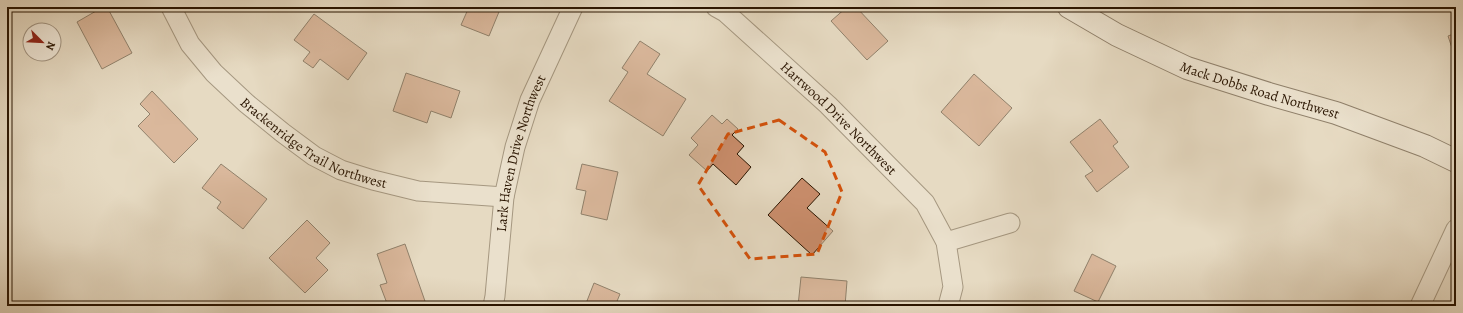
<svg xmlns="http://www.w3.org/2000/svg" width="1463" height="313" font-family="Alegreya,serif">
<rect width="100%" height="100%" fill="#e6dac2"/>
<filter id="stains"><feTurbulence type="fractalNoise" baseFrequency=".005" numOctaves="4"/><feColorMatrix values="0 0 0 0 .2 0 0 0 0 .09 0 0 0 0 .02 0 0 0 .5 -.17"/></filter>
<radialGradient id="worn" r=".72"><stop offset=".6" stop-color="#630" stop-opacity="0"/><stop offset="1" stop-color="#630" stop-opacity=".3"/></radialGradient>
<!-- building -->
<path fill="#cc8f6e" stroke="#291400" d="M103 7H107L132 53 102 69 77 22Z
M469 7H501L489 36 461 25Z
M847 7H856L888 41 867 60 831 21Z
M314 14 367 53 348 80 320 59 313 68 303 61 310 52 294 40Z
M1456 33V60L1448 36Z
M640 41 660 54 647 74 686 99 663 136 609 101 628 72 622 68Z
M406 73 460 91 451 118 431 111 427 123 393 111Z
M974 74 1012 108 979 146 941 112Z
M152 91 198 139 174 163 138 126 150 114 140 104Z
M712 115 722 124 727 119 738 129 732 135 744 146 737 154 751 167 736 185 713 164 707 171 689 155 698 145 691 138Z
M1100 119 1118 142 1113 146 1129 167 1097 192 1085 176 1093 171 1070 142Z
M221 164 267 199 243 229 217 208 221 202 202 188Z
M582 164 618 172 607 220 581 214 586 191 576 189Z
M802 178 820 194 807 208 833 231 812 255 768 215Z
M307 220 330 243 316 258 328 270 305 293 269 258Z
M405 244 426 304 419 306H388L380 285 387 283 377 254Z
M1092 254 1116 266 1098 302 1074 291Z
M801 277 847 281 845 306H798Z
M594 283 620 294 615 306H585Z"/>
<g fill="none" stroke-linecap="round" stroke-linejoin="round">
<defs>
<g id="street">
<path id="s1" d="M171 7 190 44 214 73 246 103 283 133 314 156 341 170 373 180 418 191 504 197"/>
<path id="s2" d="M716 7 725 12 828 105 925 203 946 242 953 287 948 306"/>
<path d="M946 242 1010 223"/>
<path id="s3" d="M493 306 495 296 504 197 515 147 530 100 573 7"/>
<path d="M1420 306 1456 229"/>
</g>
<g id="secondary">
<path id="s4" d="M1069 7 1117 35 1187 68 1269 94 1336 113 1425 146 1456 161"/>
</g>
</defs>
<!-- street casing -->
<use href="#street" stroke="#584630" stroke-width="21"/>
<!-- secondary casing -->
<use href="#secondary" stroke="#291400" stroke-width="24"/>
<!-- street -->
<use href="#street" stroke="#efe7d7" stroke-width="19"/>
<!-- secondary -->
<use href="#secondary" stroke="#efe7d7" stroke-width="22"/>
</g>
<!-- marked area -->
<path d="M0 0H1463V313H0ZM779 120 825 152 842 192 817 254 750 259 698 185 728 134Z" fill="#e6dac2" fill-opacity=".55" fill-rule="evenodd"/>
<path fill="none" stroke="#d5520b" stroke-width="3" stroke-dasharray="8 5" stroke-linejoin="round" d="M779 120 825 152 842 192 817 254 750 259 698 185 728 134Z"/>
<g text-anchor="middle" stroke-width="4" stroke-linejoin="round" paint-order="stroke">
<!-- street labels -->
<g font-size="14" fill="#291400" stroke="#efe7d7">
<text dy="5" stroke="none"><textPath href="#s4" startOffset="209">Mack Dobbs Road Northwest</textPath></text>
<text dy="5" stroke="none"><textPath href="#s2" startOffset="166">Hartwood Drive Northwest</textPath></text>
<text dy="5" stroke="none"><textPath href="#s1" startOffset="203">Brackenridge Trail Northwest</textPath></text>
<text dy="5" stroke="none"><textPath href="#s3" startOffset="156">Lark Haven Drive Northwest</textPath></text>
</g>
</g>
<!-- margin -->
<rect width="1463" height="313" fill="none" stroke="#e6dac2" stroke-width="24"/>
<rect x="8" y="8" width="1447" height="297" fill="none" stroke="#291400" stroke-width="2"/>
<rect x="12" y="12" width="1439" height="289" fill="none" stroke="#291400"/>
<!-- north arrow -->
<g transform="translate(42 42) rotate(114)"><circle r="19" fill="#efe7d7" stroke="#a09381"/>
<path d="M0-3L7 15L0 10L-7 15Z" fill="#8f2418"/>
<text y="-6" font-size="11" font-weight="bold" text-anchor="middle" fill="#291400">N</text>
</g>
<rect width="100%" height="100%" filter="url(#stains)"/>
<rect width="100%" height="100%" fill="url(#worn)"/>
</svg>
